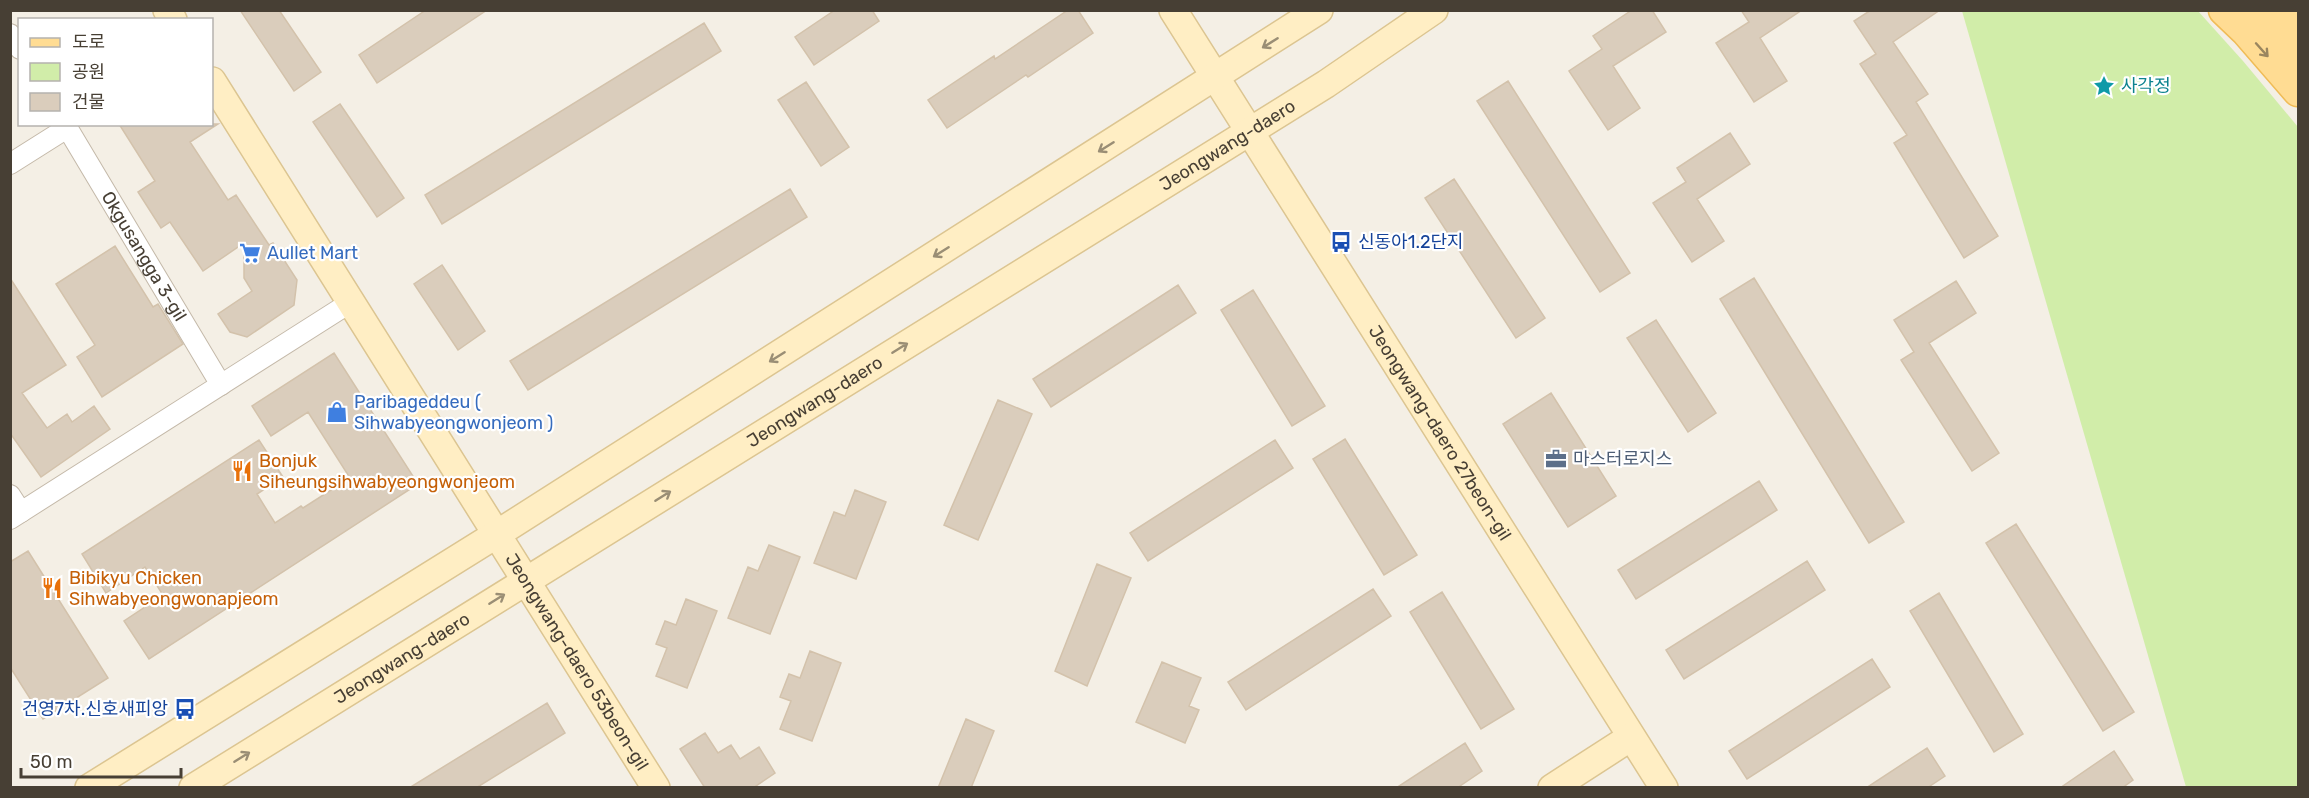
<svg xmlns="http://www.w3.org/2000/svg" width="2309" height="798" font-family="Rubik,'Noto Sans KR',sans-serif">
<rect width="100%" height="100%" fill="#f4efe5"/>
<!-- green -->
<path fill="#d1eda9" d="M1962 11H2198L2243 61 2298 127V787H2186Z"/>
<!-- building -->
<path fill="#dacdbc" stroke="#d3c2ab" stroke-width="1.5" d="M240 10H279L321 72 294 91Z
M426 10H487L377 83 359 55Z
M835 10H872L879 21 814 65 795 37Z
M1068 10H1078L1093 33 1028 77 1026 75 947 128 928 100 994 56 995 59Z
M1632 10H1652L1666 32 1613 66 1640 108 1608 130 1569 71 1602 49 1593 36Z
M1741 10H1802L1760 38 1787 81 1754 102 1716 43 1749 22Z
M1871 10H1940L1893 42 1928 94 1916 102 1998 236 1964 258 1894 143 1907 135 1860 64 1876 54 1854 21Z
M704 23 721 51 442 224 425 195Z
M1508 81 1630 273 1600 292 1477 101Z
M806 82 849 147 821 166 778 100Z
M340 104 404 198 377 217 313 122Z
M119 124H218L190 142 228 200 236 195 269 245 273 243 297 280 294 305 247 337 230 332 218 314 252 291 244 278V243L203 271 170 222 161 228 138 192 155 181Z
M1730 133 1750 164 1697 199 1724 241 1692 262 1653 203 1686 182 1677 168Z
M1454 179 1545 318 1516 338 1425 198Z
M790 189 807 217 528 390 510 361Z
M115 246 153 307 158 304 183 344 102 397 77 357 95 345 56 284Z
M442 265 485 331 458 350 414 284Z
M10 278 66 365 22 393 47 428 67 414 72 422 94 406 110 429 41 477 10 433Z
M1754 278 1904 522 1869 543 1720 299Z
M1956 281 1976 313 1929 343 1999 453 1972 471 1901 360 1914 352 1894 320Z
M1178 285 1196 313 1051 407 1033 379Z
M1253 290 1325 406 1292 426 1221 310Z
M1656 320 1716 413 1688 432 1627 338Z
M334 353 418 484 149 659 124 621 163 595 145 567 106 593 82 554 259 440 283 477 257 494 275 523 301 506 303 508 350 478 308 412 271 436 252 406Z
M1551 393 1616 496 1568 527 1503 424Z
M998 400 1032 414 978 540 944 525Z
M1345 439 1417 555 1384 575 1313 459Z
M1275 440 1293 468 1148 561 1130 533Z
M1759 481 1777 510 1636 599 1618 570Z
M855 490 886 502 856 579 814 563 834 512 845 516Z
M2016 524 2134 712 2103 731 1986 543Z
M769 545 800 557 770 634 728 618 748 567 758 571Z
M28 551 108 678 43 719 10 667V562Z
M1807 561 1825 590 1684 679 1666 650Z
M1097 564 1131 578 1087 686 1055 671Z
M1373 589 1391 616 1246 710 1228 682Z
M1442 592 1514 709 1481 729 1410 612Z
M1939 593 2023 734 1994 752 1910 611Z
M686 599 717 611 687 688 656 676 667 648 656 644 665 621 676 625Z
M810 651 841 663 812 741 780 729 791 701 780 697 789 674 800 678Z
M1872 659 1890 687 1747 779 1729 751Z
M1162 662 1201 678 1189 706 1199 710 1185 743 1136 722Z
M547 703 565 733 476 788H409Z
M966 719 994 731 971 788H938Z
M705 733 718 753 731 745 740 759 759 747 775 773 753 788H705L680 749Z
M1465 743 1482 771 1457 788H1396Z
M1927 748 1945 776 1927 788H1866Z
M2114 751 2133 780 2122 788H2060Z"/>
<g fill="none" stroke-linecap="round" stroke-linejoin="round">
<defs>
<g id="street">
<path d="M10 34 20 49"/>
<path id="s1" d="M65 124 221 385"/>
<path d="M10 164 67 128"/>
<path d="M10 495 21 512"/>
<path d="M10 519 351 302"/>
</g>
<g id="secondary">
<path d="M167 10 173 20"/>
<path id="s2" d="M1173 10 1664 788"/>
<path id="s3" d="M212 81 656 788"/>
<path d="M89 788 497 534 1319 10"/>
<path id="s4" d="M193 788 1326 84 1434 10"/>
<path d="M1552 788 1631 737"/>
</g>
<path id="primary" d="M2224 10 2246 31 2298 91
M2259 10 2298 55
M2290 10 2298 20"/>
</defs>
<!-- street casing -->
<use href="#street" stroke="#c4b9a9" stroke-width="22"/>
<!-- secondary casing -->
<use href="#secondary" stroke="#dcc591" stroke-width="30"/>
<!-- primary casing -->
<use href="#primary" stroke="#f0bc57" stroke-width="33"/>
<!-- street -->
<use href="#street" stroke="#fff" stroke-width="20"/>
<!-- secondary -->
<use href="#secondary" stroke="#ffeec4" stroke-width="27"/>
<!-- primary -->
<use href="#primary" stroke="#ffdc93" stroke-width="30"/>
</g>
<!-- one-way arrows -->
<defs><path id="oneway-shaft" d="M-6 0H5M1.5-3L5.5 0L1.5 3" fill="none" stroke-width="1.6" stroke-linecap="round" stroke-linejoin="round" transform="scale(1.5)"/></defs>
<g stroke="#9a8e75">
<use href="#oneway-shaft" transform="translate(1270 43) rotate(148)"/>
<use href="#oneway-shaft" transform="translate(1106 147) rotate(148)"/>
<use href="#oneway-shaft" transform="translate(941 252) rotate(148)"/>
<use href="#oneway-shaft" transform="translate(900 348) rotate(-32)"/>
<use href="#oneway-shaft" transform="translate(777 357) rotate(148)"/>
<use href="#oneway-shaft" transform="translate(663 496) rotate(-32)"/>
<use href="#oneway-shaft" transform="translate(497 599) rotate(-32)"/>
<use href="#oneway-shaft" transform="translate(242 757) rotate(-32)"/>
</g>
<use stroke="#9a865f" href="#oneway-shaft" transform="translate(2262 50) rotate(48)"/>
<!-- icons -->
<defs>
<symbol id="sight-bare" viewBox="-9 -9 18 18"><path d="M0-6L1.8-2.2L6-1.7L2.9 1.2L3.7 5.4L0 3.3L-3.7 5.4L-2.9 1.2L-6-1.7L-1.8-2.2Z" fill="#0f9aa8" stroke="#fff" stroke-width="2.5" paint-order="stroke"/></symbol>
<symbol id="bus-bare" viewBox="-9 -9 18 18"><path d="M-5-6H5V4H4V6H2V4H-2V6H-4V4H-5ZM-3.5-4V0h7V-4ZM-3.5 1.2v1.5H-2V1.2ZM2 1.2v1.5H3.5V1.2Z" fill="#1a4fb4" stroke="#fff" stroke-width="2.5" paint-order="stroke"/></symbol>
<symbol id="supermarket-bare" viewBox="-9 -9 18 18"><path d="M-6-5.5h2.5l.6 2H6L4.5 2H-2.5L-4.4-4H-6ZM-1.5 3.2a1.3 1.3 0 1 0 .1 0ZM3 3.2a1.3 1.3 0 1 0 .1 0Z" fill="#3f7fe0" stroke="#fff" stroke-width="2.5" paint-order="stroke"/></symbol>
<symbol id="shop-bare" viewBox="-9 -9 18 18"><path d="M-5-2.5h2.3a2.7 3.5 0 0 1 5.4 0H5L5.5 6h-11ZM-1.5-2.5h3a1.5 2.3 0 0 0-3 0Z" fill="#3f7fe0" stroke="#fff" stroke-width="2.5" paint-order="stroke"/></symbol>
<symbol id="office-bare" viewBox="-9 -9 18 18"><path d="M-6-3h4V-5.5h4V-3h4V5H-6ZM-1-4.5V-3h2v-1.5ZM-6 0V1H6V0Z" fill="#5c6f8a" stroke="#fff" stroke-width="2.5" paint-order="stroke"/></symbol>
<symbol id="restaurant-bare" viewBox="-9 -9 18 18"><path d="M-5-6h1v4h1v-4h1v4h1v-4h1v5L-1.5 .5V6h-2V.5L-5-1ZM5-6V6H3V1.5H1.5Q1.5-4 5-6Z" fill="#e8710a" stroke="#fff" stroke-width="2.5" paint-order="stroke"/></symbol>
</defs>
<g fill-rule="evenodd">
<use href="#sight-bare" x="2089" y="71" width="30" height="30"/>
<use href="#bus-bare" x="1326" y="227" width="30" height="30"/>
<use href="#supermarket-bare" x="235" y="238" width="30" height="30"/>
<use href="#shop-bare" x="322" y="397" width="30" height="30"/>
<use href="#office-bare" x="1541" y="444" width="30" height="30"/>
<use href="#restaurant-bare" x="227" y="456" width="30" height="30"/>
<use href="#restaurant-bare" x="37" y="573" width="30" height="30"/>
<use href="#bus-bare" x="170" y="694" width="30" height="30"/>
</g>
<g text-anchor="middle" stroke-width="4.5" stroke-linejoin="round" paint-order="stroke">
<!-- culture labels -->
<g font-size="18" fill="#0d838f" stroke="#fff" text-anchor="start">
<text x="2121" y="92">사각정</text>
</g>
<!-- street labels -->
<g font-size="18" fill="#473f34" stroke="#fff">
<text dy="6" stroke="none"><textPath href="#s4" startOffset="1218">Jeongwang-daero</textPath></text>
<text dy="6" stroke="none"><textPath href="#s1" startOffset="154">Okgusangga 3-gil</textPath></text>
<text dy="6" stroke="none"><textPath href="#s4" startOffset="732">Jeongwang-daero</textPath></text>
<text dy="6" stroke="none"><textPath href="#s2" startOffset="500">Jeongwang-daero 27beon-gil</textPath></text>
<text dy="6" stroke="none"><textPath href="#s4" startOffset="246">Jeongwang-daero</textPath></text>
<text dy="6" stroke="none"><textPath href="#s3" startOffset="686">Jeongwang-daero 53beon-gil</textPath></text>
</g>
<!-- transit labels -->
<g font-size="18" fill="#164399" stroke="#fff" text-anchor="start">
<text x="1358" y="248">신동아1.2단지</text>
<text x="168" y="715" text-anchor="end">건영7차.신호새피앙</text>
</g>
<!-- shop labels -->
<g font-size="18" fill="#366cbe" stroke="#fff" text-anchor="start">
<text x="267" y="259">Aullet Mart</text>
<text x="354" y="408">Paribageddeu (<tspan x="354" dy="21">Sihwabyeongwonjeom )</tspan></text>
</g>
<!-- service labels -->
<g font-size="18" fill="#4e5e75" stroke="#fff" text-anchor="start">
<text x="1573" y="465">마스터로지스</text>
</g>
<!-- food labels -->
<g font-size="18" fill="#c56008" stroke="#fff" text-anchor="start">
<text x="259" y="467">Bonjuk<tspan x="259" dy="21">Siheungsihwabyeongwonjeom</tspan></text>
<text x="69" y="584">Bibikyu Chicken<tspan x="69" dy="21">Sihwabyeongwonapjeom</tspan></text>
</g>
</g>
<!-- border -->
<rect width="2309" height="798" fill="none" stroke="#473f34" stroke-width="24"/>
<!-- legend -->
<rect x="18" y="18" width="195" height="108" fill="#ffffff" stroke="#b5b2ae" stroke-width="1.5"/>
<rect x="30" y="38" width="30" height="9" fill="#ffdc93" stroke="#b5b2ae" stroke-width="1.5"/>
<text x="72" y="48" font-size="18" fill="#473f34">도로</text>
<rect x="30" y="63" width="30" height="18" fill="#d1eda9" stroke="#b5b2ae" stroke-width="1.5"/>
<text x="72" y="78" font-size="18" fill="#473f34">공원</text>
<rect x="30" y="93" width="30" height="18" fill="#dacdbc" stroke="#b5b2ae" stroke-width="1.5"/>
<text x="72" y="108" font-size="18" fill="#473f34">건물</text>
<!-- scale -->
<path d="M21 768v9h160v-9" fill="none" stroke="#473f34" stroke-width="3"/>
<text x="30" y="768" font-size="18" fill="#473f34" stroke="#ffffff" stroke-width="4.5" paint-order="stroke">50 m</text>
</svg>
